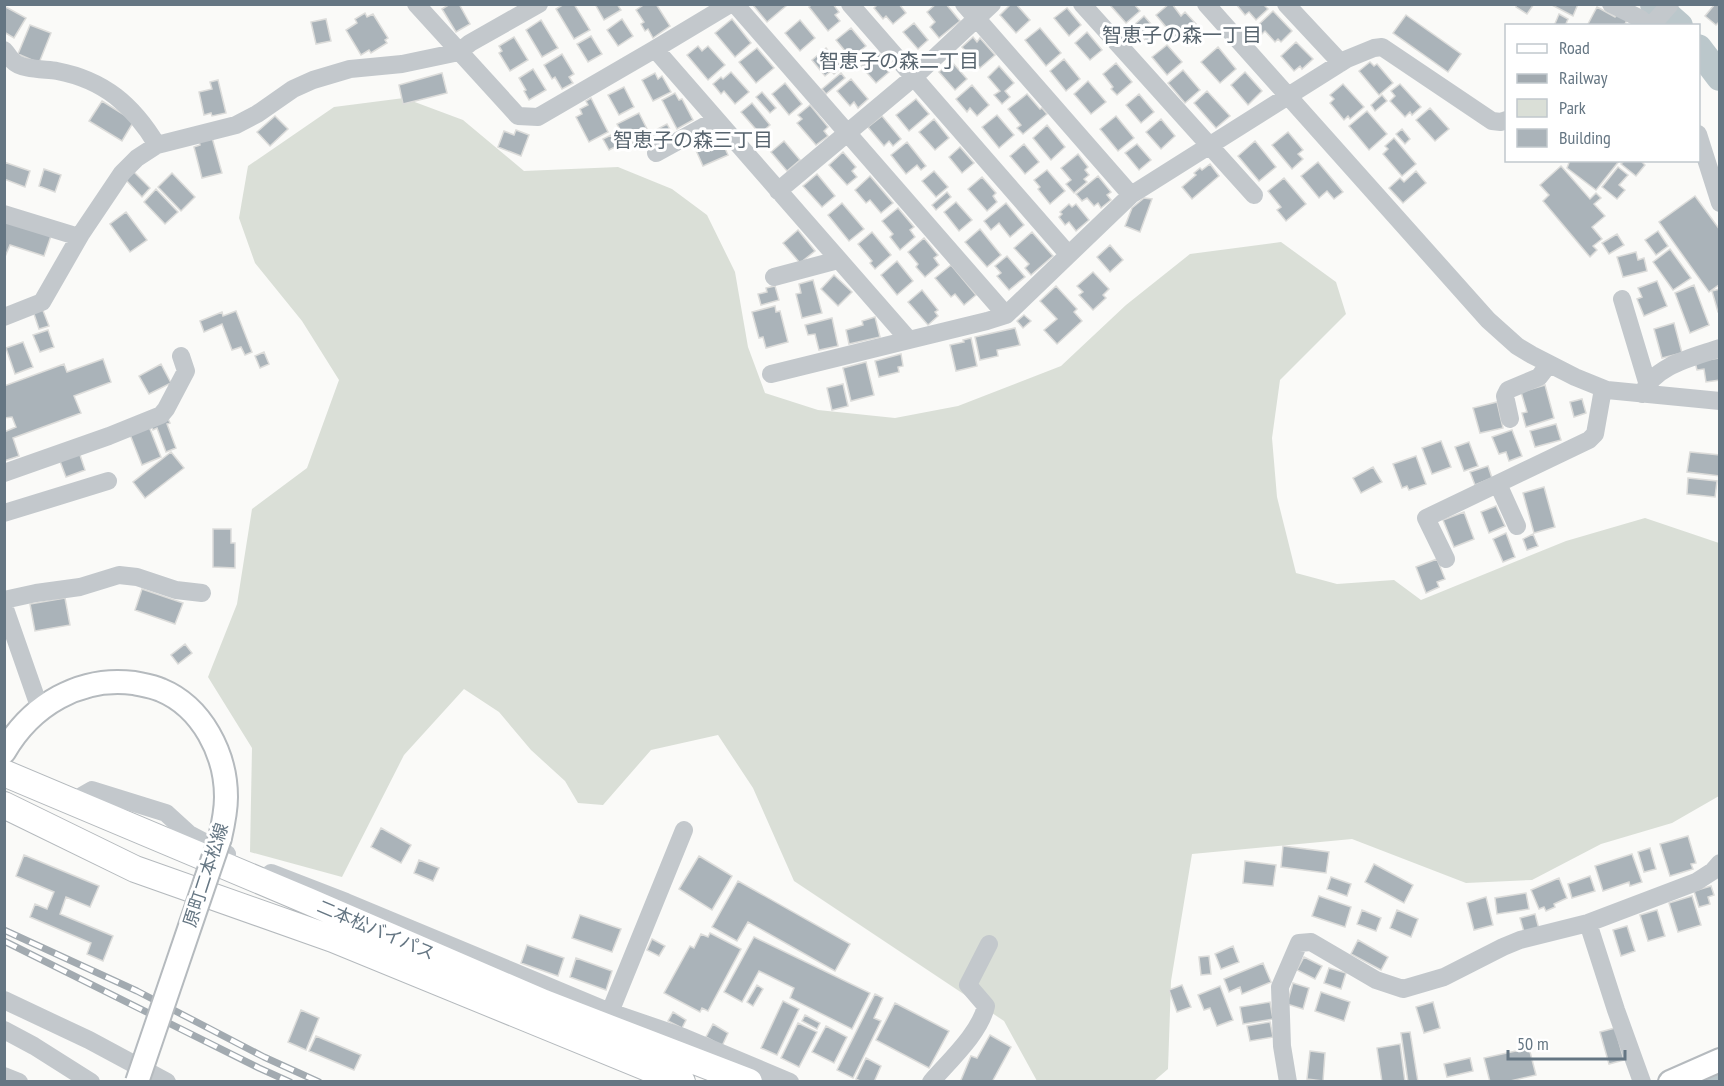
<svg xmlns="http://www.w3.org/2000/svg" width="1724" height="1086" font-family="'PT Sans Narrow','Noto Sans JP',sans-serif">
<rect width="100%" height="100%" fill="#fafaf8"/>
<!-- green -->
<path fill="#dadfd7" d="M404 98 463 120 524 171 618 167 672 189 707 215 735 272 748 347 765 393 818 410 895 418 958 406 1061 366 1126 305 1190 254 1281 242 1336 282 1346 314 1280 380 1272 438 1277 497 1296 573 1337 584 1394 580 1421 600 1566 541 1645 518 1719 543V796L1672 823 1601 844 1532 880 1466 883 1352 839 1192 854 1171 981 1168 1069 1154 1081H1037L1004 1021 794 881 753 788 718 735 651 750 603 805 578 803 565 781 531 750 499 712 464 689 404 755 342 877 250 852 252 748 208 677 237 604 252 509 307 468 339 380 302 321 255 263 239 218 248 166 334 107Z"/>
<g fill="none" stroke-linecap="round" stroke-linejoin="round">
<!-- river -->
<path stroke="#bbc7cb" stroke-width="28" d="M1654 4 1679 26
M1698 48 1720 77
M1715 1082 1720 1066"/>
</g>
<!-- building -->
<path fill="#aab3b9" stroke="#dcdcda" stroke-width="1.5" d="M450 4H459L470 24 456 32 442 9Z
M564 4H574L590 30 574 39 556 9Z
M595 4H617L621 10 604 20Z
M645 4H656L670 26 653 38 648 29 645 31 641 24 644 22 636 10Z
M784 4 786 6 767 22 753 5Z
M812 4H833L839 12 835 15 840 21 828 31 809 7Z
M878 4H899L906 13 893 24 886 16 883 19 874 8Z
M936 4H946L960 21 939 38 930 27 935 22 927 12Z
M1011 4H1016L1030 20 1016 33 1000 15Z
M1111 4H1134L1140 11 1126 23 1110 5Z
M1169 4H1172L1181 16 1185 12 1196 24 1177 40 1156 15Z
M1236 4H1263L1268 9 1256 20 1249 12 1245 15Z
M1517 4H1534L1527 14 1516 7Z
M1550 4H1578L1573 16Z
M1715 4H1720V21L1716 25 1705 16Z
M4 6 26 18 14 38 4 32Z
M1597 7 1615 17 1617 14 1627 20 1624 26H1591L1588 24Z
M1067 8 1081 25 1069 36 1054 18Z
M1273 11 1292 31 1281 42 1278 39 1275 42 1265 31 1262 34 1256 27Z
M365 13 367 17 373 14 388 38 385 40 387 43 371 53 369 50 361 55 346 30 357 23 355 19Z
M1559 14 1568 19 1565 26H1554Z
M1406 15 1461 54 1448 72 1393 33Z
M1144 16 1158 32 1147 42 1133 26Z
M326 19 331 41 316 44 311 22Z
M622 19 633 36 618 46 607 30Z
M732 19 751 43 735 57 715 33Z
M541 20 558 48 542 57 526 30Z
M800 20 815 38 800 51 785 33Z
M914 23 928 40 918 49 903 32Z
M30 25 51 33 39 63 18 54Z
M851 28 866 46 851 58 836 40Z
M1040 28 1061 53 1046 66 1025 40Z
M1087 32 1102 50 1090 60 1075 43Z
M591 36 602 54 588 62 577 44Z
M514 37 528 60 510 71 499 53 502 51 499 46Z
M973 37 977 42 980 38 995 55 980 68 962 47Z
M1296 42 1313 59 1302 69 1300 66 1294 71 1281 56Z
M1167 45 1182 62 1167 75 1152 57Z
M698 46 702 51 708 46 725 65 708 80 687 55Z
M1218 47 1236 69 1220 83 1201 62Z
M757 48 774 68 756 83 739 62Z
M826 48 842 67 834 74 831 71 825 76 812 60Z
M878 52 889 65 885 68 889 72 876 83 861 66Z
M562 54 574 74 569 77 573 83 562 89 555 77 552 79 544 65Z
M1064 59 1080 79 1066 91 1050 71Z
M951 61 967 79 955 90 939 72Z
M1370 62 1374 66 1377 64 1393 83 1379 95 1359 71Z
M1116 63 1132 82 1117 95 1111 89 1113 87 1103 74Z
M999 66 1014 83 1005 91 1010 97 1002 104 994 95 1000 91 988 77Z
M533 69 546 90 529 100 524 91 526 90 519 78Z
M1183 70 1200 90 1185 103 1168 83Z
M731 72 749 92 735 104 724 91 721 94 713 84 721 77 723 79Z
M1245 72 1262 91 1248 105 1231 85Z
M442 73 447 93 403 104 399 85Z
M655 73 658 79 662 76 671 92 653 101 642 80Z
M841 73 845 78 826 94 822 89Z
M851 79 868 99 858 108 854 102 850 106 837 91Z
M218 80 226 113 212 116 211 113 204 115 199 92 212 89 210 82Z
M1088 81 1106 102 1091 114 1074 94Z
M785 83 802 104 789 115 772 94Z
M1343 84 1364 107 1350 119 1348 116 1344 120 1330 103 1334 99 1330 95Z
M1400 84 1421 107 1412 115 1410 112 1405 117 1390 101 1395 96 1391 91Z
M972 85 989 105 977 116 970 108 967 112 956 99Z
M624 87 634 107 619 115 608 95Z
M1207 91 1230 116 1216 128 1194 103Z
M762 92 776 108 770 113 756 97Z
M675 93 679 100 682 99 693 120 677 129 662 100Z
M1027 94 1040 109 1042 108 1047 114 1023 134 1017 128 1021 125 1008 109Z
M1139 94 1154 112 1141 123 1126 105Z
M1382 95 1387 101 1375 111 1371 105Z
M591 98 608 132 589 142 576 117 582 114 580 109 588 105 586 101Z
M916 99 929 114 909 131 896 115Z
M102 101 134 121 122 141 89 121Z
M752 103 770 125 760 134 741 112Z
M810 105 828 127 824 131 828 136 816 145 797 123 802 119 798 115Z
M1430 108 1449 129 1435 141 1416 120Z
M1367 111 1387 134 1369 150 1349 126Z
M639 113 650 135 633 144 632 142 628 144 617 124Z
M997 115 1014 135 999 148 982 127Z
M275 116 288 129 270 146 257 132Z
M882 116 901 139 893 146 889 141 884 146 868 127Z
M1116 116 1134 138 1118 151 1100 129Z
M934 119 949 138 935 150 919 132Z
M1161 119 1175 136 1161 149 1146 132Z
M667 124 673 135 658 143 652 132Z
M1047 125 1065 147 1051 160 1033 138Z
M1402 129 1410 139 1405 144 1396 134Z
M516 130 529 135 521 156 498 147 504 131 514 135Z
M1288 132 1303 150 1298 154 1303 159 1292 169 1272 145Z
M211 134 222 173 202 178 194 147 200 145 198 138Z
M611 135 617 146 609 150 603 139Z
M710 135 712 141 720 137 728 155 703 166 695 148 705 144 702 139Z
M1394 138 1416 164 1402 176 1383 154 1388 149 1385 146Z
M784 141 800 160 787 171 771 152Z
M1255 141 1276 167 1259 181 1238 156Z
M907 142 926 166 921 170 917 165 906 174 891 155Z
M1024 144 1039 162 1025 174 1010 156Z
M1137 144 1151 160 1139 170 1125 153Z
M960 147 974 163 962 173 949 157Z
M843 152 856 167 852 171 857 177 847 185 829 165Z
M1078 154 1088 167 1085 170 1089 175 1084 179 1087 182 1074 193 1066 184 1071 180 1061 168Z
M1570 160H1620L1596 190 1567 168Z
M1625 160H1640L1645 165 1636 176 1621 164Z
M4 162 30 171 25 187 4 179Z
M1318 162 1343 192 1334 199 1327 191 1319 198 1301 176Z
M1210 164 1219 176 1192 199 1182 187 1196 175 1194 173 1200 168 1202 170Z
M1561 166 1590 199 1596 193 1601 198 1594 204 1605 216 1592 227 1602 239 1593 246 1597 250 1590 257 1543 201 1549 195 1540 185Z
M1618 167 1628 175 1619 185 1625 190 1617 199 1602 187Z
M44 169 61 175 55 192 39 186Z
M1047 170 1065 191 1050 204 1038 189 1040 187 1034 180Z
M133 171 150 188 142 197 125 179Z
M934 171 948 187 936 197 922 181Z
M1416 171 1426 183 1403 203 1389 188 1400 178 1404 182Z
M172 173 195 197 181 211 158 187Z
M817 174 835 196 822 207 803 186Z
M870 176 893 203 881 213 870 200 866 203 855 190Z
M1098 176 1111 192 1107 195 1111 200 1101 208 1098 203 1094 206 1087 198 1082 201 1076 194Z
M982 177 996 193 993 196 997 202 987 211 968 189Z
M1284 178 1306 204 1286 221 1277 210 1281 207 1268 191Z
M156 189 178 212 165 224 144 202Z
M947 192 951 197 936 210 932 205Z
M1695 196 1720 230V284L1709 292 1659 222Z
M1144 198 1152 199 1140 232 1125 226 1132 208Z
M956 202 972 220 959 231 944 212Z
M842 203 864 229 849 241 828 215Z
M1006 203 1024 225 1010 237 999 223 991 230 984 221Z
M1069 204 1072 207 1076 204 1089 220 1076 231 1069 222 1065 225 1059 217 1062 214 1060 212Z
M898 208 914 227 910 230 915 237 900 250 890 237 893 234 882 221Z
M126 212 147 240 130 252 110 224Z
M4 217 52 233 44 256 10 245 4 259Z
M980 229 1001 255 987 267 965 242Z
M798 230 815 251 800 263 783 243Z
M1658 231 1668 246 1656 255 1645 240Z
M872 232 891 255 875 269 870 263 872 261 858 244Z
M1032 232 1053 256 1031 275 1025 268 1029 264 1014 248Z
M1617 234 1624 245 1609 254 1602 243Z
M924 238 938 255 934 258 939 265 925 277 916 267 918 264 908 252Z
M1110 245 1123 260 1110 272 1097 257Z
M1670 249 1691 278 1673 290 1653 262Z
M1636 252 1638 260 1644 258 1647 271 1623 277 1617 257Z
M1007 256 1025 277 1009 290 997 276 1001 273 995 266Z
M897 261 913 281 897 295 881 275Z
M951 265 976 295 964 305 955 294 951 297 935 278Z
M1093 272 1109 289 1103 295 1106 298 1093 310 1079 295 1083 292 1077 286Z
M834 275 852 292 838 306 821 289Z
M813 280 822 313 802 318 796 294 801 293 799 284Z
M1657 281 1667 306 1644 316 1637 299 1642 297 1638 288Z
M1694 285 1709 325 1690 333 1675 293Z
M775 286 779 300 761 305 758 294 767 292 766 288Z
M1056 286 1077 309 1074 312 1082 321 1057 344 1044 330 1057 319 1040 301Z
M1720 289V312H1718L1712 291Z
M922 290 938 310 935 312 938 316 928 325 908 302Z
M775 306 776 312 780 311 788 342 766 348 763 337 759 338 752 312Z
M42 308 49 326 39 329 33 311Z
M236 311 252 352 245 355 241 347 232 350 222 324 204 332 200 321 222 312 223 316Z
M1024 315 1031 321 1023 328 1017 321Z
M875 317 880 337 849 344 846 330 863 325 862 321Z
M832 318 838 346 819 350 815 334 808 335 805 325Z
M1674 323 1682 353 1662 358 1654 329Z
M1015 328 1020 345 997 350 998 356 980 360 975 337Z
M48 330 54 347 40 352 33 335Z
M971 338 977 366 956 371 950 345 964 342 963 340Z
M23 342 33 367 15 374 6 348Z
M264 352 269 364 260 368 255 356Z
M901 354 903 366 898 367 899 372 879 377 875 361Z
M1719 358 1720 380 1706 382 1704 369 1697 370 1695 362Z
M103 359 111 382 74 396 81 413 13 438 19 456 4 461V432L16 427 12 417 4 418V386L64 364 67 372Z
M866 362 874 395 851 401 843 368Z
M161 364 171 383 149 394 139 376Z
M843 384 848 406 832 410 827 388Z
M1545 385 1554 418 1526 427 1522 413 1527 412 1521 392Z
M1582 399 1586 413 1574 417 1570 402Z
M1497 402 1503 428 1480 433 1473 408Z
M166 414 170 423 167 424 176 448 166 452 157 428 153 430 149 421Z
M148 424 161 457 142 465 129 432Z
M1556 424 1561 440 1535 447 1530 431Z
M1512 430 1522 456 1509 461 1506 452 1499 454 1492 437Z
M1441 441 1451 467 1432 474 1422 448Z
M1469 442 1478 466 1464 471 1455 447Z
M78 449 85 470 66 477 58 456Z
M171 452 184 468 145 498 133 482Z
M1690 452 1720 455V476L1687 472Z
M1416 456 1426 484 1409 490 1407 486 1402 488 1393 464Z
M1488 466 1492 478 1475 485 1470 472Z
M1373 467 1382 482 1361 493 1353 478Z
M1688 478 1717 481 1715 497 1687 494Z
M1544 487 1555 527 1534 533 1523 493Z
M1496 506 1505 526 1489 533 1481 512Z
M1464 512 1474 539 1454 547 1443 520Z
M213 529H231V543H235V568L213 567Z
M1506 533 1515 557 1503 562 1493 539Z
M1533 534 1538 546 1527 550 1523 539Z
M1437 559 1445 579 1437 582 1439 587 1426 593 1416 567Z
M142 589 183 603 175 624 135 610Z
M65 598 70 625 35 631 30 604Z
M185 644 192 653 178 664 171 655Z
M381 828 411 845 401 863 371 847Z
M1688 836 1696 863 1691 864 1693 869 1670 876 1660 844Z
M1283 846 1329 852 1326 873 1281 867Z
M1650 848 1656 869 1644 872 1638 852Z
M1632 854 1642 882 1630 886 1629 882 1603 891 1595 866Z
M24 855 99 886 90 907 66 897 60 914 113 936 103 961 87 954 91 943 30 917 35 904 47 909 54 892 16 876Z
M699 856 732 876 712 910 679 889Z
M419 860 439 868 433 881 414 873Z
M1245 861 1276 865 1273 886 1243 883Z
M1374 864 1413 885 1404 903 1365 882Z
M1590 876 1595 891 1572 898 1568 884Z
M1331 877 1351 884 1347 896 1327 889Z
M1559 878 1567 898 1554 904 1555 907 1546 911 1544 907 1539 909 1531 890Z
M738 881 850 944 835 971 748 922 737 941 712 927Z
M1711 886 1714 895 1708 897 1710 904 1699 907 1694 891Z
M1526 893 1529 909 1497 914 1495 898Z
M1319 896 1351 907 1345 927 1312 916Z
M1692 896 1701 925 1678 932 1669 903Z
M1486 897 1493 925 1474 930 1467 903Z
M1362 910 1381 918 1376 931 1357 924Z
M1397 910 1418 919 1411 937 1390 928Z
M1657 910 1665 936 1648 941 1640 915Z
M1535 914 1539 929 1524 932 1520 918Z
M580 915 621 929 612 952 572 938Z
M1627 926 1635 951 1621 956 1613 930Z
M710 933 741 949 708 1011 702 1008 700 1012 664 993 690 946 694 948 701 934 708 937Z
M754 937 870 993 852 1029 790 998 794 988 759 971 742 1002 724 992Z
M652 939 665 946 659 956 647 950Z
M1358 940 1388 957 1381 970 1351 954Z
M527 945 564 958 558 976 521 963Z
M1233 946 1239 962 1221 969 1215 954Z
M1209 956 1211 974 1201 975 1199 957Z
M1304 957 1322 966 1315 979 1297 970Z
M576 958 612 971 606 990 570 977Z
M1263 963 1271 982 1242 994 1240 987 1229 992 1224 979Z
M1329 968 1346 973 1341 989 1324 983Z
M1293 983 1309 988 1303 1009 1287 1004Z
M757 985 763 989 753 1006 747 1002Z
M1182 985 1191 1007 1177 1012 1169 990Z
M1220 986 1233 1020 1217 1026 1210 1008 1204 1010 1198 995Z
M1321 992 1350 1002 1344 1021 1315 1011Z
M875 994 883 998 874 1018 881 1021 853 1078 837 1070Z
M783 1001 799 1009 777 1055 761 1048Z
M1270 1002 1273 1019 1243 1024 1240 1007Z
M1433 1002 1440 1028 1424 1033 1416 1007Z
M895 1003 949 1031 929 1068 876 1040Z
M301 1010 319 1018 306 1050 288 1042Z
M673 1012 686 1020 682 1028 668 1021Z
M805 1015 820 1023 817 1029 802 1021Z
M1270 1022 1273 1037 1250 1041 1247 1026Z
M798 1023 817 1032 799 1067 781 1058Z
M713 1024 728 1033 722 1046 706 1037Z
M826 1026 847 1037 834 1063 812 1052Z
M1615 1028 1624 1060 1609 1064 1600 1032Z
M1410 1032 1418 1082H1408L1401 1033Z
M990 1035 1011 1047 992 1082H964L961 1080 971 1056 977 1058Z
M316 1036 361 1055 354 1070 309 1051Z
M1400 1044 1405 1082H1382L1377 1048Z
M1529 1048 1536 1075 1506 1082H1490L1484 1058Z
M1310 1051 1325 1053 1323 1081 1307 1079Z
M866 1058 881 1066 874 1082H862L856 1079Z
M1470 1058 1473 1071 1447 1077 1444 1064Z"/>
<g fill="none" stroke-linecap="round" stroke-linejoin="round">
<defs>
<path id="major" d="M4 752C31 705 80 676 134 683 143 685 152 686 161 690 202 707 226 754 226 797 226 812 223 825 220 838
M1670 1082 1720 1060"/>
<path id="highway" d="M4 773 308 901 544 1003 749 1082
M4 805 135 869 333 939 682 1082"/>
</defs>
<!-- major casing -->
<use href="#major" stroke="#b5babe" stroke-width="26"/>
<!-- highway casing -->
<use href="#highway" stroke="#b4b9bd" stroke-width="28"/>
<!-- minor -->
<path stroke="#c3c8cc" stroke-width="18" d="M416 4 518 116 538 117 655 49 909 340 987 321 1006 315 1131 195 1347 59 1374 48 1382 47 1492 121 1501 122 1506 120
M735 4 1006 315
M850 4 1068 254
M964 4 1131 195
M1082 4 1254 195
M1206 4 1488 320 1517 346 1532 355 1575 377 1607 390 1720 401
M1286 4 1341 63
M1611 4 1641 19 1647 26
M1651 26 1670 4
M655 49 730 4
M4 50C8 54 9 58 13 61 21 70 46 69 57 71 104 80 133 105 157 145
M1698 134 1720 203
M656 153 716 120
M778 191 914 77 992 4
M4 214 79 237
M774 277 838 260
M1622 299 1647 382
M4 317 42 302 81 234 122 173 137 158 157 145 236 125 257 114 293 89 313 80 350 69 402 64 459 52 470 43 539 4
M771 374 909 340
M1642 394C1655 365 1691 358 1720 348
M1510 419 1505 396 1508 390 1539 377 1549 364
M4 473 109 436 161 415 166 409 186 371 181 356
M1498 484 1517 526
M4 513 108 481
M1446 559 1426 518 1589 440 1595 434 1603 389
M4 600 36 593 80 587 119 575 137 577 176 590 202 593
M4 606 40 709
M71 802 92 790 166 813 189 834 227 854
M271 873 346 902 610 1012 683 1037 790 1082
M1588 923 1616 1010 1642 1082
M4 1000 89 1040 167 1082
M610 1012 684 830
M4 1030 34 1046 91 1082
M4 1076 19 1082
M931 1082C949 1061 980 1033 986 1006L968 985 989 944
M1288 1082 1282 1046 1280 987 1299 943 1311 942 1376 980 1403 989 1444 977 1503 947 1520 940 1588 923 1696 882 1713 871 1720 863"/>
<!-- major -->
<use href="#major" stroke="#fff" stroke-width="22"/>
<!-- highway -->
<use href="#highway" stroke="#fff" stroke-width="26"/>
<defs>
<path id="rail" d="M4 930 137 991 264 1057 319 1082
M4 941 259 1068 290 1082"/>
</defs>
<!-- rail casing -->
<use href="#rail" stroke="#a2aab0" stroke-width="7"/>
<!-- rail -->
<use href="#rail" stroke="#fff" stroke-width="4.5" stroke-dasharray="14" stroke-linecap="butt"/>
<defs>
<path id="major-bridge" d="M137 1082 220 838"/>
</defs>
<!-- major-bridge casing -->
<use href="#major-bridge" stroke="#b5babe" stroke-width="26" stroke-linecap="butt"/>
<!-- major-bridge -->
<use href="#major-bridge" stroke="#fff" stroke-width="22"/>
</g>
<g text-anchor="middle" stroke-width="6" stroke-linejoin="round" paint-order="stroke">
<!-- street labels -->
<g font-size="18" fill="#657683" stroke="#fff">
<text transform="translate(206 875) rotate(-72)" y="6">原町二本松線</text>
<text transform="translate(376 930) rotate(23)" y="6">二本松バイパス</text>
</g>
<!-- neighbourhood labels -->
<g font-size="20" fill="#57646e" stroke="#fff">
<text x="1182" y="42">智恵子の森一丁目</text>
<text x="899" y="68">智恵子の森二丁目</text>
<text x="693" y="147">智恵子の森三丁目</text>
</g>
</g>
<!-- border -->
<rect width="1724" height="1086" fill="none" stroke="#657683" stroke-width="12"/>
<!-- legend -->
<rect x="1505" y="24" width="195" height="138" fill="#ffffff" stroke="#c1c8cd" stroke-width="1.5"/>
<rect x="1517" y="44" width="30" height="9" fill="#ffffff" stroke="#c1c8cd" stroke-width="1.5"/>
<text x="1559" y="54" font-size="18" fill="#657683">Road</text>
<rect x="1517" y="74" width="30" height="9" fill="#a2aab0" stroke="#c1c8cd" stroke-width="1.5"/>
<text x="1559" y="84" font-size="18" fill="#657683">Railway</text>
<rect x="1517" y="99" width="30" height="18" fill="#dadfd7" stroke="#c1c8cd" stroke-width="1.5"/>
<text x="1559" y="114" font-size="18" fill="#657683">Park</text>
<rect x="1517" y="129" width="30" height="18" fill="#aab3b9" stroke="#c1c8cd" stroke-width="1.5"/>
<text x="1559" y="144" font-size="18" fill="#657683">Building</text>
<!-- scale -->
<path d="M1508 1050v9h117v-9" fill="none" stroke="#657683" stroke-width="3"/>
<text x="1517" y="1050" font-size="18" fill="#657683" stroke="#ffffff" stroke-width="4.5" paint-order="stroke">50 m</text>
</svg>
